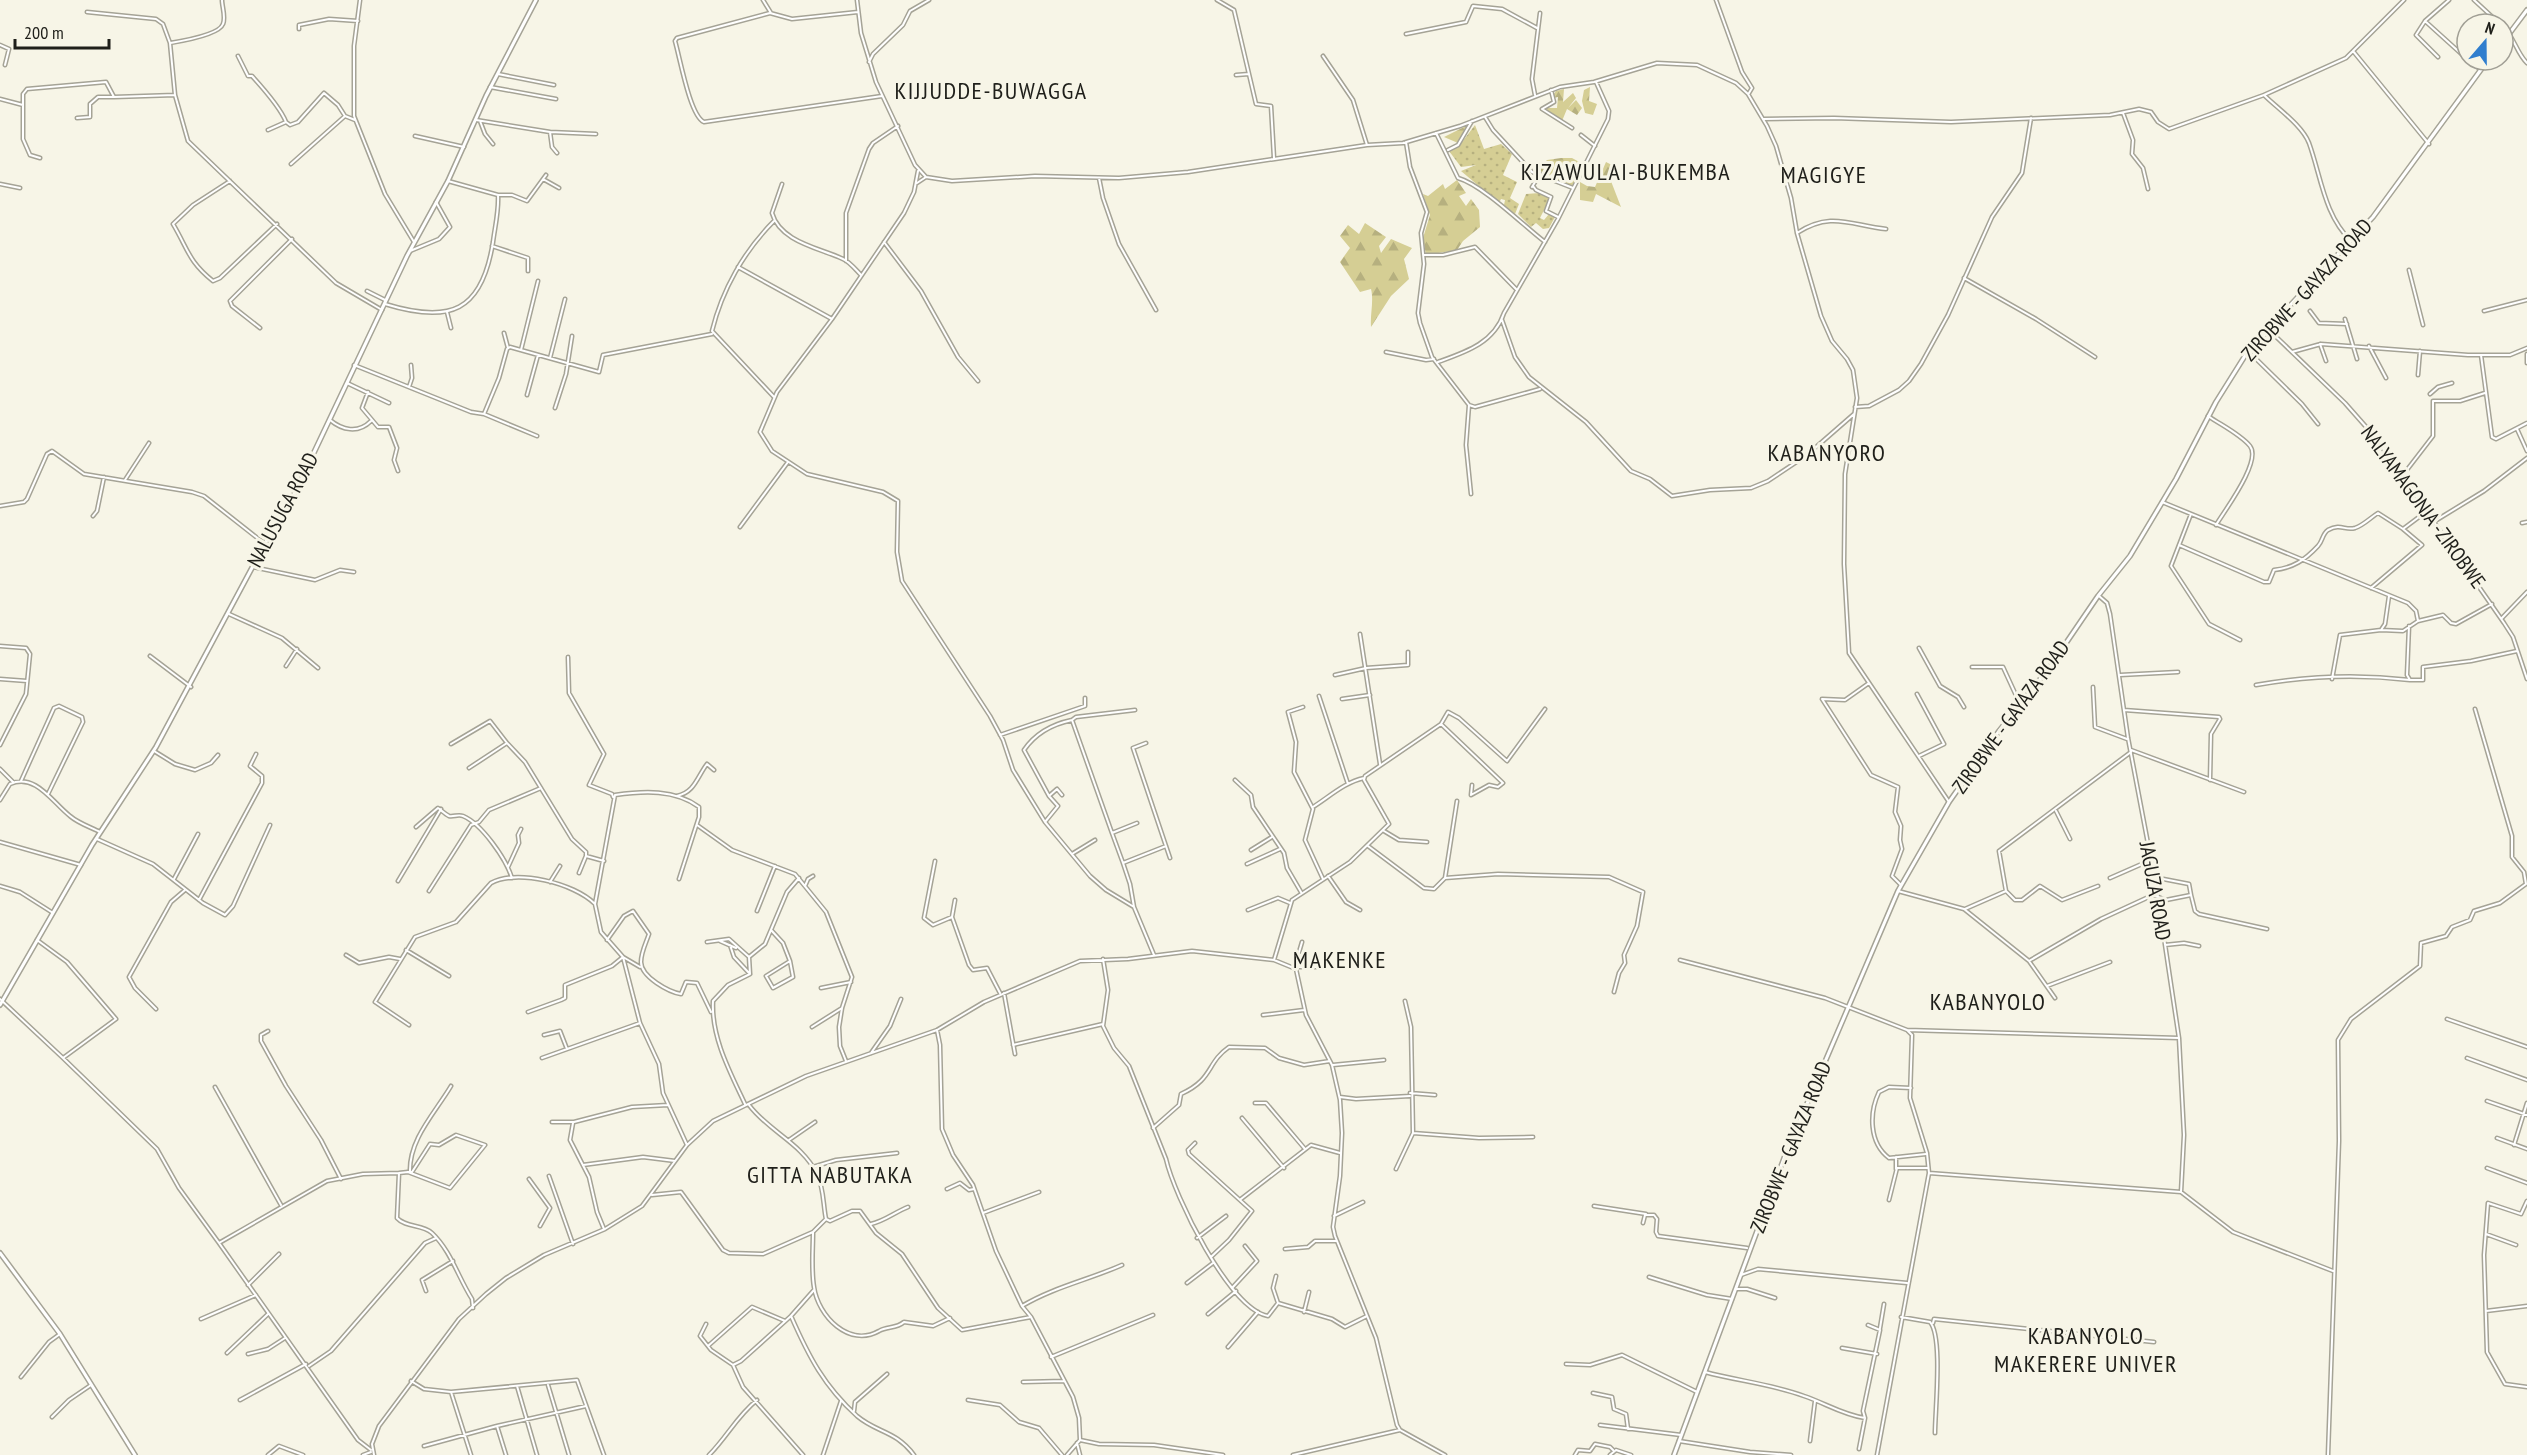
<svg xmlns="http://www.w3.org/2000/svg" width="2527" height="1455" font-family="'PT Sans Narrow',sans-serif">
<defs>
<pattern id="grass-dots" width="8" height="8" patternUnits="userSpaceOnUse" patternTransform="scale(1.5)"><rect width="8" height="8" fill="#d5ce94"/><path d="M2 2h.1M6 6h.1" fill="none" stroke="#b6b07f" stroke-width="1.8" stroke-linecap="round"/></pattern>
<pattern id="forest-firs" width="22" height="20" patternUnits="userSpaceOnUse" patternTransform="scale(1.5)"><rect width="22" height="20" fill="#d5ce94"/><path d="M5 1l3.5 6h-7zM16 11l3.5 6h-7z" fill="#b6b07f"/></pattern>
</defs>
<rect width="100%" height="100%" fill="#f7f5e7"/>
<!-- grass -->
<path fill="url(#grass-dots)" d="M1475 125 1484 149 1501 144 1512 154 1503 175 1517 182 1510 198 1519 204 1515 214 1504 205 1505 200 1501 199 1499 203 1461 171 1476 165 1461 167 1449 151 1459 146Z
M1539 193 1550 198 1540 218 1544 220 1549 214 1555 217 1549 228 1543 229 1536 223 1531 227 1518 214 1526 194Z"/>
<!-- forest -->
<path fill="url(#forest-firs)" d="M1590 87 1589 101 1597 104 1593 115 1585 113 1582 101 1584 90Z
M1564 89 1563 102 1573 93 1576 98 1568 108 1576 100 1582 108 1577 115 1567 109 1562 121 1544 108H1557L1558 97 1553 98V95L1556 91Z
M1470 124 1458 143 1444 137Z
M1561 158H1572L1583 164 1580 170H1572L1570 175 1575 181 1572 186 1557 180 1559 175 1552 173 1548 177 1538 169 1547 160Z
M1606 162 1612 165 1609 176 1621 207 1596 194 1593 202 1580 200V182L1587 186 1595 187Z
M1457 180 1466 193 1459 196 1466 206 1471 199 1479 210 1480 227 1463 241 1457 250 1426 255 1423 238 1430 215 1423 194 1428 196 1443 184 1445 189Z
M1365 223 1386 237 1379 246 1381 253 1391 239 1412 248 1404 259 1409 279 1391 296 1371 327C1370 314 1374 301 1371 289L1360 292 1340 262 1350 248 1340 236 1348 225 1359 234Z"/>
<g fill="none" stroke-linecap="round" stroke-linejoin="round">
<defs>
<path id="minor" d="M222 0C222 7 226 17 223 24 219 35 182 41 170 43L175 95 188 141 336 283 382 310
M360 0 354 46V116L385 194 414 242
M763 0 771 13
M857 0 861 33 876 82 915 165 926 177 952 181 1035 176 1119 178 1188 172 1367 145 1403 143 1460 126 1560 87 1594 82 1657 63 1697 65 1736 83 1748 94 1767 126 1776 146 1791 198 1797 233 1821 316 1832 341 1847 359 1853 370 1857 398 1845 474 1844 564 1849 653 1949 802
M1217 0 1234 10 1256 104 1271 106 1274 158
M1716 0 1742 72 1752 88 1749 93
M2449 0 2425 21 2467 59
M2474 0 2500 24
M87 12 156 19 163 24 170 43
M858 12 792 19 770 13 677 38 675 41C680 58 690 116 704 122L882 96
M2425 21 2416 35 2438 57
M2503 27C2515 38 2516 52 2527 63
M299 29V25L329 19 358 21
M1406 34 1466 22 1473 6 1502 9 1537 28
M0 45 9 49 5 65
M2353 51 2429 144
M238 56 248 76H252C262 87 281 109 286 122
M1323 56 1353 100 1367 145
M2468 60 2480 69
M869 62 873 54 903 25 910 11 929 0
M498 74 554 85
M1236 75 1249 74
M490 87 556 99
M1551 90 1554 102 1542 109 1572 128
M1535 95 1532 79 1540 13
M2264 95 2346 58 2404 0
M0 99 23 105V94L27 89 106 82 114 97 175 95
M23 105V139L30 155 40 158
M2123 113 2133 140 2132 154 2143 168 2148 189
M1485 117 1493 130 1532 172 1573 188
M77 118 90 117V104L98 97H114
M1763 119 1834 118 1951 122 2110 115 2139 109 2151 112 2158 122 2169 129 2264 95C2277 108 2302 125 2309 143 2321 176 2324 215 2351 241
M476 120 550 132 552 147 557 153
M480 121 485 134 493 144
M268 130 286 122 290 125 298 122 324 93 338 105 345 116
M550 132 596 134
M1436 133 1458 178C1483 185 1525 227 1545 242
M1581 135 1595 146
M415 136 464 147
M1406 142 1410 167 1427 212 1421 233 1424 264 1418 313 1420 323 1432 357 1469 405 1475 407 1540 389
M1448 150 1458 145 1472 121
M291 164 345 116 355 120
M918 171 914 192 904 213 832 319 777 392 760 432 772 451 807 474 883 492 898 501 897 552 902 581 990 716 1003 740 1013 770 1045 822 1090 876 1106 890 1134 907 1154 955
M1099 178 1103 198 1119 244 1156 310
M543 179 559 188
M230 181 193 205 173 224C188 249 188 261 213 281L220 278 277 224
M917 183 926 177
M0 184 20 188
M782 184 772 213C780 242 820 248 843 259 850 262 856 270 861 275
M1533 186 1536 190 1551 197 1546 211 1558 217
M1532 187 1540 174
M498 195H512L527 201 546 175
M1797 233C1831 211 1850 225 1886 229
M884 242 921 291 958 357 978 381
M492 246 528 258V271
M410 251 439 239 450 227 436 202
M1424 255H1443L1475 247 1516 289
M846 261V213L869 149 873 143 898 126
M738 267 832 319
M2409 270 2423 325
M1964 278 2036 319 2095 357
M367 291 385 300
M385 304C450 324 482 312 493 242 495 226 499 211 498 195L448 181
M2310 311 2319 323 2347 324
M2484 311 2527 300
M447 312 451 328
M2345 319 2357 359
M1502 320 1515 357 1529 377 1586 422 1631 471 1650 479 1672 496 1710 490 1751 488 1768 481 1807 455 1854 414
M260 328 232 306 230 301 292 239
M2268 329 2345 403 2375 437 2504 623 2513 637 2527 679
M504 333 508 348
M2320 344 2326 361
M2369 346 2386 378
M521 350 538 281
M2248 351 2302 404 2318 424
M1386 352 1426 360 1434 359
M2292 352 2321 344 2468 355H2510L2527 348
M2527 354V363
M2481 355 2492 437 2496 439 2527 423
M550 358 565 299
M1438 362C1466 352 1494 343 1504 313L1558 219 1608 119 1609 111 1596 82
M354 365 471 412 484 414 537 436
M2418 375 2420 351
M347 383 389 403
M409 387 412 378 411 365
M368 392 362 408 378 427H389L397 448 394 460 398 471
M2430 394 2438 387 2452 383
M527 395 538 355
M774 397 712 331C722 290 744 251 774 221
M1469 405 1466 445 1471 494
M1855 407 1869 406 1899 390 1909 381 1921 364 1948 315 1992 217 2022 173 2031 118
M555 408 566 374 572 336
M484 414 499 378 507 349 510 347 599 372 603 355 712 334
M2208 416C2221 425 2240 434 2250 446 2262 461 2225 510 2216 525
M330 420C342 430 358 434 371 421
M2517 429 2527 451
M2403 475 2433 436V401H2460L2485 393
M125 480 149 443
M2162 502 2408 603 2416 611 2418 621
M0 506 24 502 27 499 47 454 52 451 84 474 192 492 204 496 265 544
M2191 514 2171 566 2209 624 2240 640
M93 516 97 511 104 477
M2435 521 2484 491 2527 458
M2522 523 2527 522
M740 527 788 462
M2179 545 2264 582H2269L2274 570C2293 568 2305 560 2318 546 2323 541 2322 534 2328 530 2341 523 2345 531 2355 528 2364 525 2370 518 2378 513L2403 529 2427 511
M253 567 315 580 340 570 354 572
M2371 588 2422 545 2403 529
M2099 596 2107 603 2110 614 2128 738 2157 891 2179 1038 2184 1135 2181 1192
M229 614 282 638 318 668
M2502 618 2527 592
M2409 626 2407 675 2410 680H2423V667L2471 661 2517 651
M2381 630 2403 631 2418 621 2443 615 2451 623 2456 624 2492 604
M1360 634 1380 764
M0 646 26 648 30 654 26 694 0 745
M1919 648 1940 686 1958 697 1964 707
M150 656 191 687
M568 657 569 693 604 754 589 785 612 794 613 797
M286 666 297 649
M1972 667H2003L2020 704
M1335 675 1366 668 1408 665V652
M2120 675 2178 672
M0 679 27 681
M2332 679 2340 635 2381 630 2385 624 2389 596
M1869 683 1845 700 1822 699 1871 775 1898 787 1895 812 1901 826 1900 840 1902 849 1892 876 1901 885
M2256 685C2306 676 2359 674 2410 680
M2093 687 2095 727 2127 739
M1917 694 1944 744 1919 756
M1319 696 1348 784
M1342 699 1370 695
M1303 707 1288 712 1296 742 1294 772 1313 809 1305 840 1323 879
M1135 710 1076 717 1072 720 1112 833 1137 823
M2124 710 2219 717 2220 719 2211 734 2210 780
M1441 724 1503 783 1498 787 1489 785 1471 795 1472 785
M1000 735 1085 706V698
M1146 743 1133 748 1170 858
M451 744 490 721 507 743
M2131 750 2244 792
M154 751 175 764 195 770 211 763 218 755
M469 768 507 743 525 762 572 839 586 852V856L604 861
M0 769 13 782
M1235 780 1251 795 1253 807 1284 853 1287 868 1301 892
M21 781 54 708 59 706 82 717 83 722 48 794
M1062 795 1057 789 1049 796 1024 750C1035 734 1053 724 1072 720
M677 796C695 792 697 777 707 764L714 770
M0 800 10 784C36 773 52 802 70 816 78 823 90 827 100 832
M1313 807C1329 797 1345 782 1364 778
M2056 811 2070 839
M1045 822 1058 806 1049 796
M697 825 732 850 795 874 826 912 852 977 842 1008 839 1027 840 1046 846 1061
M416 827 438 808C441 810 445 814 449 816 454 817 458 814 463 816 482 824 506 859 512 878
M1384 831 1399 840 1427 842
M1112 833 1123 863 1166 846
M97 839 153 864 203 903 225 915 233 906 270 825
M0 842 81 865
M1368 846 1424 888 1434 889 1445 878 1457 801
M1251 850 1272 837
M1072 854 1095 840
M935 861 924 918 933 925 952 917
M1123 863 1130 884 1134 907
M1247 864 1280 849
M508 867 519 843 518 835 521 829
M579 873 586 856
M1328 876 1346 902 1360 910
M2153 877 2189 884 2191 895
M1445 878 1498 874 1609 877 1643 892 1637 926 1624 955 1625 963 1619 973 1614 992
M2110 878 2151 860
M174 879 198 834
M398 881 441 809
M550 882 560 866
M0 886 20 892 53 913
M805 886 808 879 813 876
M2098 886 2062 900 2040 886 2022 900H2015L2006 891 1999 851 2131 752
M429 891 471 825 479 822 489 810 541 788
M1898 891 1964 909 2029 961 2101 919 2153 895 2166 900 2191 895 2195 911 2199 914 2267 929
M199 900 262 783V776L250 766 256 754
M955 900 952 917 969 965 973 970 987 968 1000 993
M595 904 615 795C643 791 675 789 699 807V817L679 879
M1965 909 2006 891
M1248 910 1278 898 1290 903
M757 911 775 866
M771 930 783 943 790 961 766 976 773 988 793 977 790 961
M607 940 624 916 633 911 649 934C646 943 641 952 641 962 641 977 669 992 681 994L686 982 697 983 711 1012
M720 941 736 948
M707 942 729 939 749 957
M730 945 734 957 750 974
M2165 945 2184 943 2199 946
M406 950 449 976
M346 955 359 963 389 957 400 959
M1103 959 1108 990 1103 1026 1114 1048 1129 1066 1166 1159C1174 1195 1229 1309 1268 1316L1278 1303
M1274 960 1292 900 1350 862 1389 824 1364 780 1365 776 1441 724 1448 712 1459 718 1507 761 1545 709
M1680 960 1825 998 1907 1030 1912 1035 1910 1098 1927 1153 1929 1173 1877 1455
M2029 961 2055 998
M1295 966 1302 942
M1293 967H1326
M2047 986 2110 962
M821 988 851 982
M1004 993 1015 1054
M0 999 63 1058 116 1019 67 962 37 940
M156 1009 135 988 129 977 171 902 185 890
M528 1012 561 1000 565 998V985L612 966 623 957 640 967
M1263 1015 1304 1010
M2447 1019 2527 1047
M409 1025 375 1002 415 937 456 922 491 883C517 869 574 883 595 904L601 932 623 957 640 1023 659 1064 663 1093 687 1145
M812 1027 842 1008
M937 1030 940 1045 942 1129 953 1155 973 1185 996 1251 1022 1306 1031 1317 1073 1397 1079 1418 1080 1440 1067 1455
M1907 1030 2179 1038
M268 1031 261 1035V1041L286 1086 321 1140 341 1179
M544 1035 560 1031 567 1049
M1013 1045 1103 1024
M871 1053 890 1026 901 999
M63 1058 157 1149 179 1188 219 1243
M542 1058 640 1023
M2467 1058 2527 1080
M1333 1065 1384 1060
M215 1087 281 1205
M1911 1088 1889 1087 1879 1092C1869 1113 1869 1143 1889 1158L1926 1154
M1410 1093 1435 1095
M1340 1097 1356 1099 1410 1096
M2487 1101 2527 1115
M1255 1103H1266L1305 1149
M745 1104C730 1072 711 1037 713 1001L728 985 750 974 749 957 765 944 787 892 799 878
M749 1105C768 1131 802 1143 817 1174 824 1188 823 1205 826 1219
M1242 1118 1284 1168
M552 1122H574L632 1107 668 1105
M573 1123 570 1140 589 1177 597 1212 604 1229
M1153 1128 1179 1105 1181 1094C1214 1079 1206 1063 1229 1047L1265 1048 1279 1058 1304 1065 1330 1061
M1413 1133 1479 1138 1533 1137
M2497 1138 2527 1149
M789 1140 815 1122
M1195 1143 1188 1150 1189 1154 1252 1211 1229 1240 1211 1257
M2514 1145 2527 1103
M1896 1157V1169
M583 1165 643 1157 675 1161
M813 1167 836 1160 897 1153
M2487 1168 2527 1183
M1396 1169 1413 1133 1411 1027 1405 1001
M410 1172C409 1139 435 1113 451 1086
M399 1173 408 1172 450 1188 485 1145 456 1135 439 1145 430 1144 412 1172H407
M1929 1173 2181 1192 2233 1232 2333 1271
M549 1176 573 1244
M529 1179 550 1208 540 1226
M947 1189 960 1183 969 1190 974 1189
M652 1195 681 1192 723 1250 729 1253 763 1254 813 1232 826 1219 830 1221 852 1211H860L876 1233 902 1254 938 1308 962 1330 1031 1317
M1241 1199 1311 1145 1340 1153
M1889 1200 1897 1168H1928
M2527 1201 2521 1214 2488 1203 2484 1255 2487 1352 2505 1384 2527 1387
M1594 1206 1646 1214
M983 1213 1039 1192
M1334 1216 1363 1202
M1643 1223 1645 1215H1654L1657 1219 1656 1232 1658 1236 1747 1248
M871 1224C885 1221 895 1212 908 1207
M813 1232C813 1250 811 1269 814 1287 818 1316 849 1348 879 1331 887 1326 896 1329 904 1322L933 1326 950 1318
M2486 1234 2516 1245
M1197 1238 1226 1216
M1285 1249 1308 1247 1315 1241H1336
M1741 1275 1758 1269 1907 1283
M1276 1276 1273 1288 1278 1303 1332 1319 1345 1327 1367 1316
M1649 1277 1707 1295 1732 1299
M1187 1283 1213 1263
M248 1285 279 1254
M1233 1287 1257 1261 1245 1246
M1736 1289H1747L1775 1298
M426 1291 422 1280 453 1261
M1022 1306C1054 1287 1088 1280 1122 1265
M2486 1311 2527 1306
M1304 1312 1309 1292
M1208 1314 1236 1291
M791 1316C809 1357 824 1386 857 1416 877 1433 895 1430 914 1455
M1901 1317 1930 1322C1943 1336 1935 1411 1935 1433
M201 1319 256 1295
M1933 1323 1934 1319 2154 1342
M706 1324 700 1336 711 1350 733 1365 743 1387 803 1455
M1880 1328 1884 1304
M708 1346 752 1307 785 1321
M1228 1347 1258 1312
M1842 1348 1877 1354
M227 1353 268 1314
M248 1354 268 1349 285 1338
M1051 1357 1153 1315
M1566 1364 1590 1365 1622 1355 1697 1392
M733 1365 741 1361 791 1316 814 1290
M309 1366 331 1351 425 1243 436 1238
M1705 1372C1738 1381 1772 1384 1804 1396 1825 1403 1843 1415 1865 1418L1863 1411 1880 1330 1868 1325
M21 1377 49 1342 60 1334
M411 1381 424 1389 451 1392 577 1380 604 1455
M1023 1382 1064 1381
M548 1385 569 1455
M517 1386 537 1455
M451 1392 471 1455
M1593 1393 1612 1397 1614 1409 1626 1414 1628 1429
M240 1400 306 1364
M968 1400 1000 1405 1019 1422 1039 1428 1062 1455
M854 1411 855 1402 887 1374
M52 1417 69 1400 91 1385
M1600 1425 1681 1435
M497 1426 506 1455
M1080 1440 1099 1444 1154 1445 1223 1455
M1679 1441 1750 1452 1791 1455
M1810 1441 1815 1401
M1077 1443 1080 1455
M424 1446 497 1426 586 1406
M1859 1449 1865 1418
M371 1450 358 1440 219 1243 327 1181 363 1174 399 1173 397 1218C406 1228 422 1224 432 1233 451 1251 458 1277 472 1299L473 1308
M268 1455 279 1446 303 1455
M363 1455 371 1452
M374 1455 372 1444 379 1426 459 1319 486 1294 506 1278 544 1255 605 1229 642 1206 687 1145 713 1121 806 1076 937 1030 984 1002 1080 961 1128 959 1192 951 1274 960 1296 969 1306 1015 1332 1065 1340 1100 1342 1133 1340 1176 1333 1227 1335 1236 1376 1338 1397 1425 1400 1430 1445 1455
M709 1455C727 1437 737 1416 757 1400
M823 1455 841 1401
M1293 1455 1400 1430
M1575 1455 1578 1450 1590 1451 1595 1444 1610 1447 1613 1450
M1610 1455 1616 1450 1631 1455
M2328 1455 2339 1141 2338 1040 2351 1019 2420 966 2421 943 2446 936 2452 927 2470 920 2474 911 2500 903 2526 884 2524 872 2512 857V836L2475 709"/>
<path id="tertiary" d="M2503 42 2527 10
M0 1005 92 845 156 747 275 525 291 501 407 256 448 181 486 96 536 0
M0 1253 60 1334 135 1455
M1674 1455 1786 1153 1898 891 1949 802 1999 731 2049 668 2098 596 2130 556 2176 479 2216 402 2248 351 2257 346 2268 329 2373 217 2488 60"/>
</defs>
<!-- minor casing -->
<use href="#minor" stroke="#a5a396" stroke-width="5"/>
<!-- tertiary casing -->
<use href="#tertiary" stroke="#a5a396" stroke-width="6"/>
<!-- minor -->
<use href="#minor" stroke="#fff" stroke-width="2"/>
<!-- tertiary -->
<use href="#tertiary" stroke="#fff" stroke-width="3"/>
</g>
<g text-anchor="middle" stroke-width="6" stroke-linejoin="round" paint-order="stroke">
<!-- street labels -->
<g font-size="21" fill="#1f1f1a" stroke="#f7f5e7">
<text transform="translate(2307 290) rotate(-48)" y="7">ZIROBWE - GAYAZA ROAD</text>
<text transform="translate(2423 507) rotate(54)" y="7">NALYAMAGONJA -ZIROBWE</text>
<text transform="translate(283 510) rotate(-62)" y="7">NALUSUGA ROAD</text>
<text transform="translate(2011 717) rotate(-54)" y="7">ZIROBWE - GAYAZA ROAD</text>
<text transform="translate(2155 891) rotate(80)" y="7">JAGUZA ROAD</text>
<text transform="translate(1791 1147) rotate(-68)" y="7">ZIROBWE - GAYAZA ROAD</text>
</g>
<!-- quarter labels -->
<g font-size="24" letter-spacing="1.5" fill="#1f1f1a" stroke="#f7f5e7">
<text x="991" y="99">KIJJUDDE-BUWAGGA</text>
<text x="1626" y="180">KIZAWULAI-BUKEMBA</text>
<text x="1824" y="183">MAGIGYE</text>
<text x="1827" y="461">KABANYORO</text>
<text x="1340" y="968">MAKENKE</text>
<text x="1988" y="1010">KABANYOLO</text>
<text x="830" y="1183">GITTA NABUTAKA</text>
<text x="2086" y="1344">KABANYOLO<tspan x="2086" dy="28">MAKERERE UNIVER</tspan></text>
</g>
</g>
<!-- north arrow -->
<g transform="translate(2485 42) rotate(20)"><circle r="28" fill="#f7f5e7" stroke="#a19f95" stroke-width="1.5"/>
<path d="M0-4.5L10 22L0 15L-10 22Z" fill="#307ece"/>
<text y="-9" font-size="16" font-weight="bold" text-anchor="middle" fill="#1f1f1a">N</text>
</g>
<!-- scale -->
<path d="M15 39v9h94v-9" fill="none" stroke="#1f1f1a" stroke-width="3"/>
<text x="24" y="39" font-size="18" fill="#1f1f1a" stroke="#f7f5e7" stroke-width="4.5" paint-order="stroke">200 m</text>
</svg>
